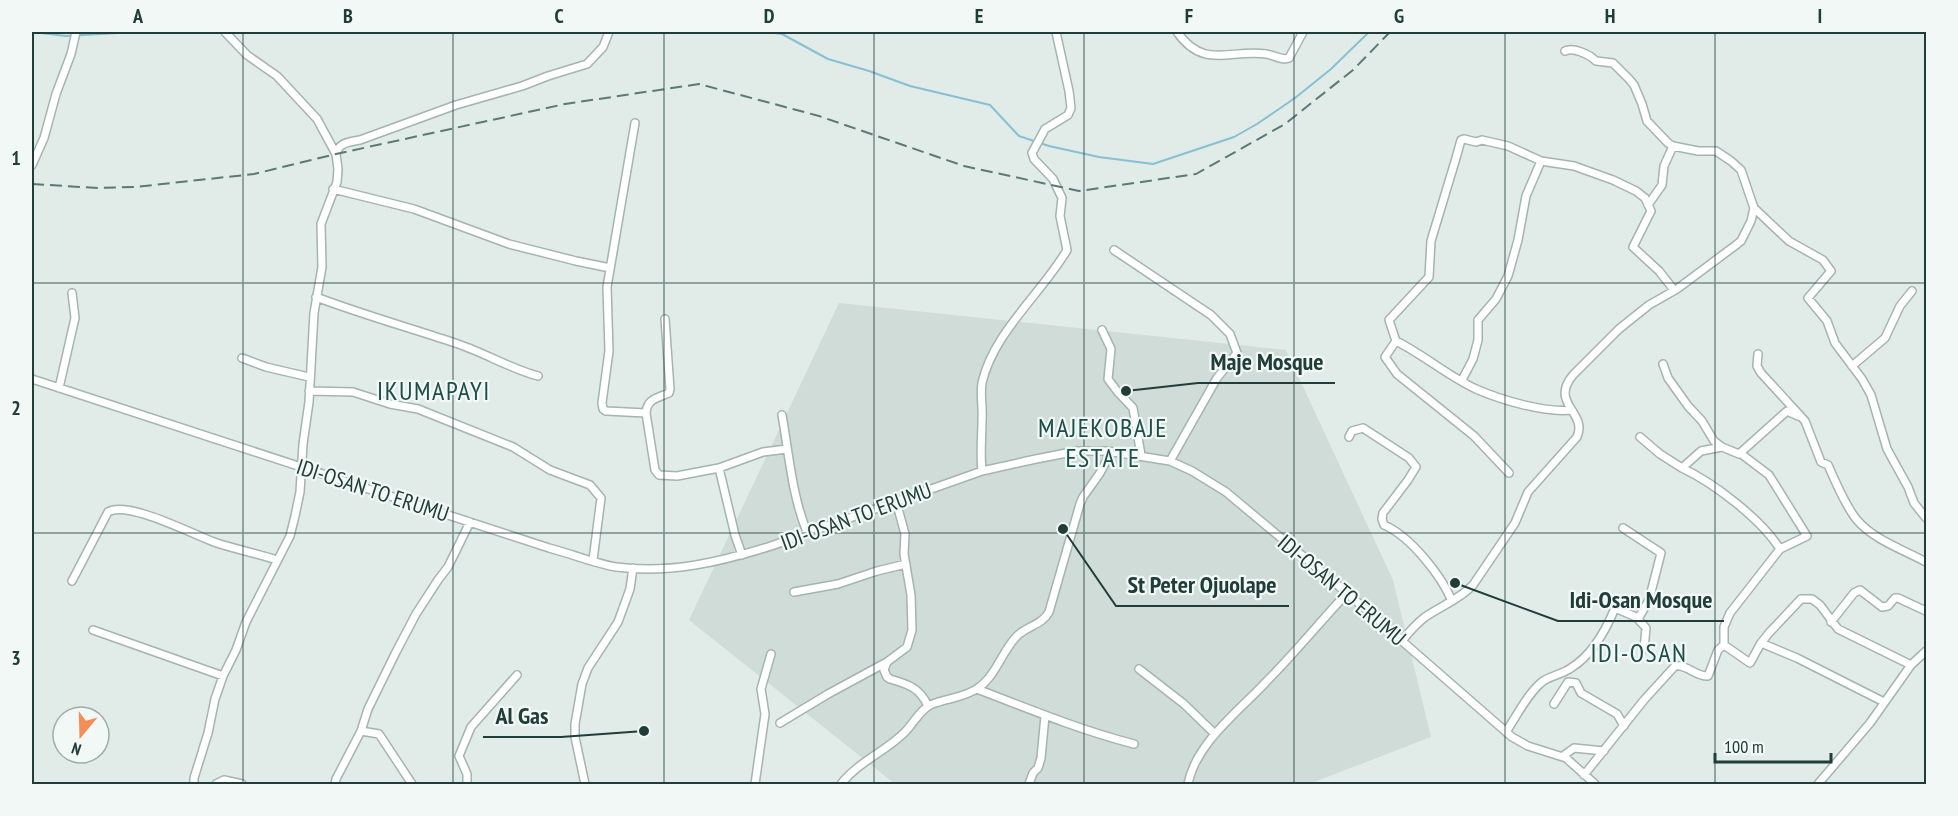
<svg xmlns="http://www.w3.org/2000/svg" width="1958" height="816" font-family="'PT Sans Narrow',sans-serif">
<rect width="100%" height="100%" fill="#e1ece8"/>
<!-- built -->
<path fill="#cfdcd7" d="M839 303 1286 350 1393 580 1431 737 1309 784H895L689 620Z"/>
<g fill="none" stroke-linecap="round" stroke-linejoin="round">
<!-- stream -->
<path stroke="#88bfd2" stroke-width="2" d="M32 32 66 36 135 32
M767 32 782 34 828 59 869 71 910 86 990 105 1019 136 1049 146 1099 157 1153 164 1234 137 1257 124 1295 98 1331 69 1369 32"/>
<defs>
<path id="street" d="M1177 32C1204 70 1229 49 1266 54 1274 55 1282 61 1289 58L1303 32
M635 123 607 287 609 351 602 403 603 409 606 411 646 413
M336 154C339 142 350 142 360 140L456 105 522 86 548 76 587 64 603 47 609 32
M32 165 44 138 56 94 71 54 76 32
M333 189 414 209 509 244 576 261 610 268
M1648 205 1662 185 1664 166 1673 146
M1754 208 1789 241 1823 260 1831 271 1808 298 1827 321 1835 343 1862 379 1871 395 1887 449 1908 487 1914 503 1926 518
M1114 250 1211 315 1230 334 1237 353 1217 378 1170 461
M316 297C361 314 407 327 452 342 482 351 508 368 538 376
M665 319 670 389 669 393C657 398 647 399 646 413L655 470 659 475 677 476 719 468 763 452 787 449
M1102 330 1111 349 1108 379 1117 391 1133 408 1141 455
M1396 341 1389 320 1429 277 1431 241 1456 158 1461 140 1464 139 1476 142 1482 140 1508 146 1541 161 1574 166 1613 180 1636 191 1645 198 1651 211 1633 247 1659 271 1674 290
M1758 354 1757 366 1761 373 1805 421 1821 462 1828 465C1835 481 1846 507 1857 520 1874 540 1904 550 1926 562
M242 358 266 367 309 377
M1663 364 1668 378 1688 406 1702 421 1714 441 1722 447
M1852 366 1885 338 1900 306 1912 291
M32 379 549 548C569 553 596 564 616 567 670 574 720 562 771 546L982 471 1036 459 1077 451H1107L1170 461 1192 471 1226 492 1347 593 1512 737 1528 746 1566 758 1595 784
M1462 380 1473 359 1478 340V320L1496 299 1508 276 1518 240 1526 196 1541 161
M59 388 75 318 72 293
M309 391 353 392 390 404 418 409 513 447 550 470 590 485 601 498 593 560
M782 415C789 454 792 496 807 532
M1349 437 1352 431 1363 428 1409 458 1416 467 1408 480 1383 513 1382 519 1384 525C1410 536 1441 575 1452 601
M1640 437 1660 454 1682 468 1701 451 1722 447 1739 454 1787 411 1798 416
M1740 453 1769 475 1807 536 1780 549
M719 468 735 535 742 555
M982 471C980 453 982 437 982 420 983 407 980 395 982 383 993 333 1042 293 1067 250L1060 216 1062 198 1053 179 1034 159 1032 153 1045 129 1068 115 1071 108 1069 91 1056 32
M1509 473 1474 436 1397 374 1385 357 1396 341C1424 355 1448 376 1476 389 1501 400 1545 413 1571 410
M896 501 905 534 904 554 911 595 912 630 907 647 887 662 884 670 887 677 890 679C908 684 920 688 928 706
M1623 528 1661 553 1649 600 1638 619
M72 581 108 512C127 500 192 534 214 542 234 549 256 553 277 560
M794 592 838 584 877 571 906 564
M1831 622 1854 593 1860 590 1882 607 1888 606 1895 598H1898L1926 611
M93 630 223 676
M1402 641C1409 632 1416 624 1425 617 1441 606 1460 599 1473 585L1515 523 1528 492 1577 437C1588 412 1549 404 1573 375L1619 329 1649 305 1677 289 1736 245 1741 241 1751 221 1754 208 1741 170 1731 161 1716 151H1698L1673 146 1668 143 1647 121 1642 104 1634 85 1629 79 1613 63 1596 61C1589 54 1573 47 1565 51
M1761 643 1797 658 1884 702
M1724 645 1750 663 1761 643 1769 633 1801 599H1812L1820 605 1838 629 1911 665
M1139 669 1184 704 1215 734
M977 689C1029 709 1080 730 1134 744
M1554 704 1568 682 1576 683 1581 693 1617 714 1624 726
M780 723 828 694 887 662
M361 731 379 734 412 784
M1506 732C1516 717 1528 693 1542 682 1547 677 1563 674 1571 668 1592 655 1606 630 1615 608L1636 617 1646 628 1644 649
M1563 756 1574 748 1604 751
M1584 775 1644 700 1675 666C1687 664 1696 677 1708 676L1718 650 1724 645V627L1730 613 1780 549C1761 519 1714 483 1682 468
M194 784V778L208 733 215 699 223 676 236 650 246 622 290 536 295 516 300 492 303 444 309 402 314 313 322 267 321 224 337 182 338 169 336 154 317 119 277 76 247 55 225 32
M216 784 224 780 242 784
M335 784 336 779 361 731 368 709 396 652 416 614 438 580 448 567 470 522
M467 784V774L459 756 471 727 517 675
M585 784 575 737V724L582 684 588 668 618 622 630 589 633 568
M755 784 765 714 761 689 771 654
M841 784C858 762 885 752 905 732 913 724 920 710 930 705 946 698 964 698 978 688 996 676 1002 651 1017 636 1027 626 1042 625 1049 612L1080 504 1083 497 1100 473 1111 452
M1029 784 1033 773 1038 768 1041 758 1045 716
M1188 784C1196 743 1238 712 1266 682 1294 654 1320 622 1347 593
M1818 784 1870 723 1911 665 1926 651"/>
</defs>
<!-- street casing -->
<use href="#street" stroke="#a4b4b0" stroke-width="10"/>
<!-- street -->
<use href="#street" stroke="#fff" stroke-width="7"/>
<!-- rail -->
<path stroke="#5c7974" stroke-width="2" stroke-dasharray="12 6" stroke-linecap="butt" d="M32 184 98 188 135 187 254 174 336 154 565 104 699 84 819 116 964 166 1079 191 1196 174 1285 124 1353 70 1390 32"/>
</g>
<!-- grid -->
<path fill="none" stroke="#213d38" stroke-width="1.5" stroke-opacity="0.55" d="M243 32V784M453 32V784M664 32V784M874 32V784M1084 32V784M1294 32V784M1505 32V784M1715 32V784M32 283H1926M32 533H1926"/>
<g text-anchor="middle" stroke-width="4.5" stroke-linejoin="round" paint-order="stroke">
<!-- street labels -->
<g font-size="22" fill="#213d38" stroke="#f2f8f6">
<text transform="translate(373 490) rotate(18)" y="8">IDI-OSAN TO ERUMU</text>
<text transform="translate(856 516) rotate(-20)" y="8">IDI-OSAN TO ERUMU</text>
<text transform="translate(1342 590) rotate(40)" y="8">IDI-OSAN TO ERUMU</text>
</g>
<!-- quarter labels -->
<g font-size="26" letter-spacing="1.5" fill="#1d4f48" stroke="#f2f8f6">
<text x="434" y="400">IKUMAPAYI</text>
<text x="1103" y="437">MAJEKOBAJE<tspan x="1103" dy="30">ESTATE</tspan></text>
<text x="1639" y="662">IDI-OSAN</text>
</g>
</g>
<!-- callouts -->
<path fill="none" stroke="#213d38" stroke-width="2" d="M1126 391L1198 383H1335M1063 529L1116 606H1289M1455 583L1558 621H1724M644 731L561 737H483"/>
<g fill="#213d38" stroke="#f2f8f6" stroke-width="2">
<circle cx="1126" cy="391" r="6"/>
<circle cx="1063" cy="529" r="6"/>
<circle cx="1455" cy="583" r="6"/>
<circle cx="644" cy="731" r="6"/>
</g>
<g font-size="24" text-anchor="middle" font-weight="bold" fill="#213d38" stroke="#f2f8f6" stroke-width="4.5" stroke-linejoin="round" paint-order="stroke">
<text x="1267" y="370">Maje Mosque</text>
<text x="1202" y="593">St Peter Ojuolape</text>
<text x="1641" y="608">Idi-Osan Mosque</text>
<text x="522" y="724">Al Gas</text>
</g>
<!-- border -->
<rect width="1958" height="816" fill="none" stroke="#f2f8f6" stroke-width="66"/>
<!-- north arrow -->
<g transform="translate(81 735) rotate(199)"><circle r="28" fill="#f2f8f6" stroke="#9eadaa" stroke-width="1.5"/>
<path d="M0-4.5L10 22L0 15L-10 22Z" fill="#f48e58"/>
<text y="-9" font-size="16" font-weight="bold" text-anchor="middle" fill="#213d38">N</text>
</g>
<!-- scale -->
<path d="M1715 753v9h116v-9" fill="none" stroke="#213d38" stroke-width="3"/>
<text x="1724" y="753" font-size="18" fill="#213d38" stroke="#f2f8f6" stroke-width="4.5" paint-order="stroke">100 m</text>
<rect x="33" y="33" width="1892" height="750" fill="none" stroke="#213d38" stroke-width="2"/>
<g font-size="20" text-anchor="middle" font-weight="bold" fill="#213d38">
<text x="138" y="23">A</text>
<text x="348" y="23">B</text>
<text x="559" y="23">C</text>
<text x="769" y="23">D</text>
<text x="979" y="23">E</text>
<text x="1189" y="23">F</text>
<text x="1399" y="23">G</text>
<text x="1610" y="23">H</text>
<text x="1820" y="23">I</text>
<text x="16" y="165">1</text>
<text x="16" y="415">2</text>
<text x="16" y="665">3</text>
</g>
</svg>
